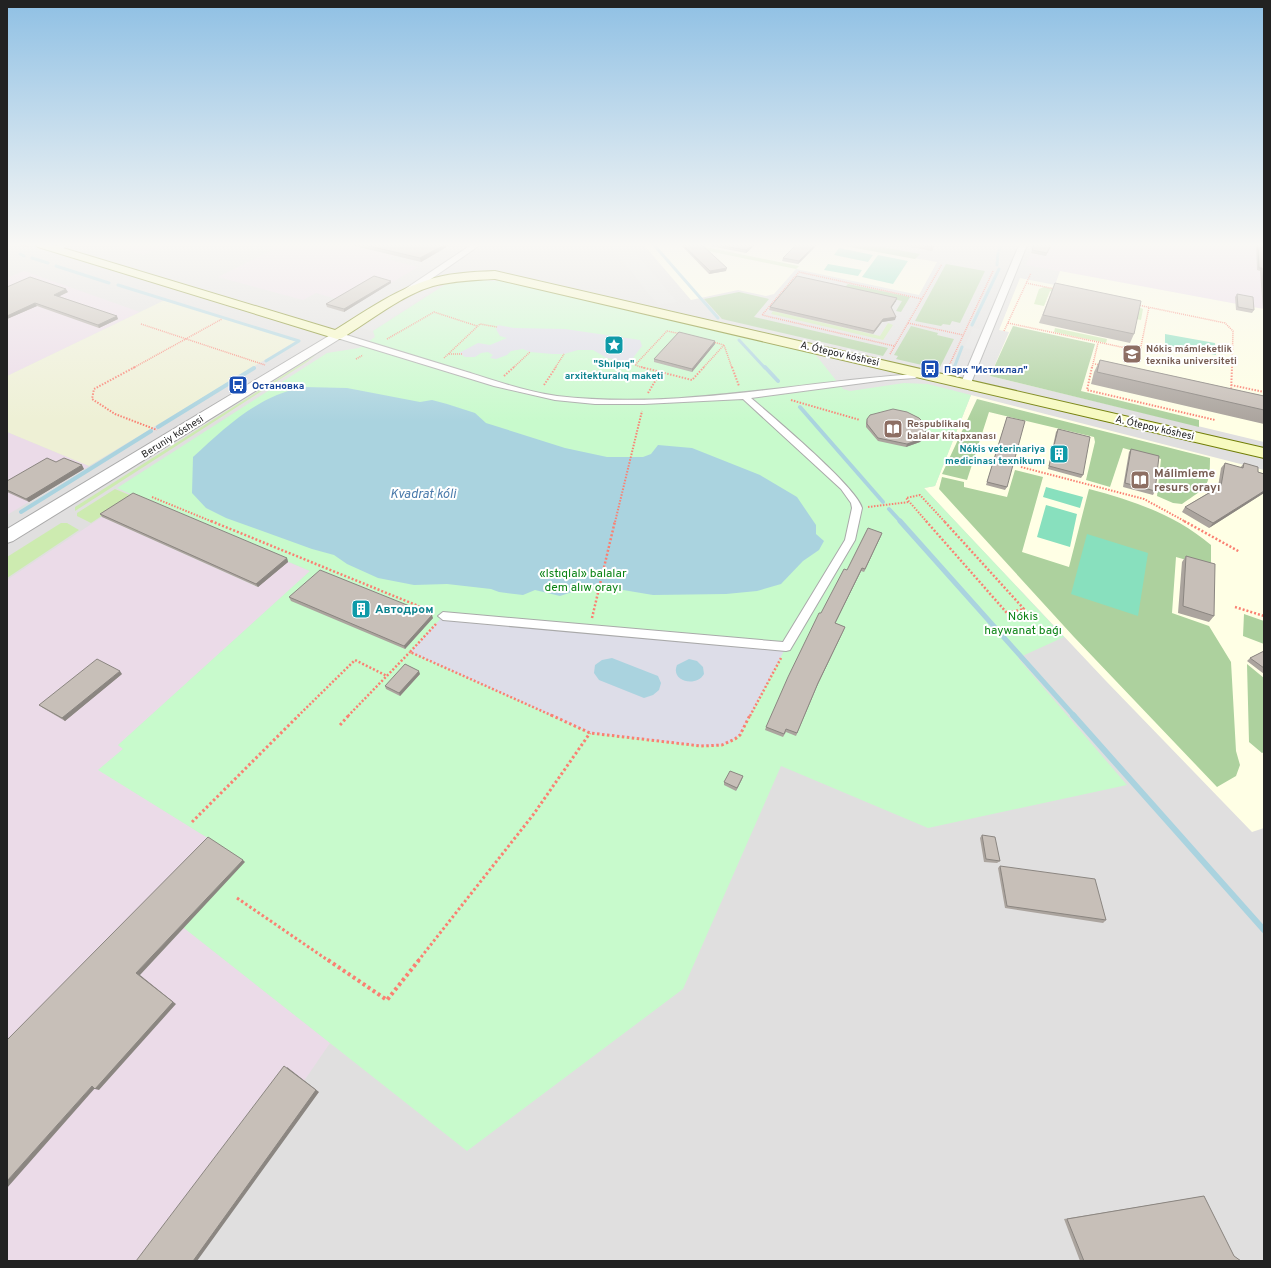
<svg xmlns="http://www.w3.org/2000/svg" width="1271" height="1268" font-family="Overpass,sans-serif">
<rect width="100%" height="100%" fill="#f2efe9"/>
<!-- residential -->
<path fill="#e0dfdf" d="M7 245H1264V1261H7Z"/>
<!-- industrial -->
<path fill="#ebdbe8" d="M112 245H167L144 255Z
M275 245H412L387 259 418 267 391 283 340 300 316 293 303 300 218 277 272 250 267 248Z
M1034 245H1256L1264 272V309L1026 265Z
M24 271 140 312 7 376V278Z
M7 432 89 466 7 515Z
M102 517 257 587 288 562 310 571 118 745 123 749 99 770 211 840 7 1046V580Z
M184 928 330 1043 304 1081 140 1261H7V1117Z"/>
<!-- education -->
<path fill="#ffffe5" d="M644 245H864L862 249 937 262 919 295 796 269 774 294 766 296 738 290 691 300Z
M1060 271 1264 309V442L990 376 1009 332 999 330 1020 278 1055 285Z
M971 395 1264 470V828L1252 832 1106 681 924 488 935 486Z"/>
<!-- farmland -->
<path fill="#eef0d5" d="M165 300 296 341 89 466 7 432V376Z"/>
<!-- grass -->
<path fill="#cdebb0" d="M695 245 799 266 796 269 684 246Z
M1044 287 1137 306 1143 309 1141 320 1136 319 1138 309 1050 291 1044 306 1034 304 1039 289Z
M773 311 880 336 888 323 893 325 883 340 771 314Z
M1055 328 1107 339 1106 343 1054 332Z
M317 354 307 362 75 511V507Z
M115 489 132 496 91 523 77 516V513Z
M61 523H67L79 530 7 578V557Z"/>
<!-- forest -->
<path fill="#add19e" d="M839 245H870L920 254 915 259Z
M946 264 985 271 960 323 952 321 950 325 943 324 941 326 915 321Z
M848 284 910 297 901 312 896 311 902 301 844 288Z
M739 292 769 299 754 317 888 348 883 356 722 319 704 299Z
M911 326 938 333 937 335 954 339 939 369 896 359 898 356 894 355Z
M1013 326 1095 344 1081 391 1199 420V427L990 376Z
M977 399 1210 458C1210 489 1206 487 1182 504L1173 503 1157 496 1161 459 1123 448 1110 487 1086 480 1095 442 1094 437 989 412 967 480 942 474Z
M1015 470 1043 477 1022 552 1069 567 1089 489C1134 501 1174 514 1211 545V567L1176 557 1172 613 1209 626 1231 662 1236 751 1240 765 1236 776 1217 787 1074 637 939 489 942 477 964 482V487L1007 497Z
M1244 614 1264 621V644L1243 636Z
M1247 664 1264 678V752L1262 753 1249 742Z"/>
<!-- park -->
<path fill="#c8facc" d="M465 280 501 281 513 283 815 354 843 389 850 391 904 383 928 384 971 395 935 486 924 488 1064 637 1018 658 1127 785 928 828 781 766 683 989 467 1151 184 928 211 840 98 770 123 749 118 745 310 571 117 488 327 353 359 348 375 337 373 331 446 284Z"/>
<!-- pitch -->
<path fill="#88e0be" d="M839 248 873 255 868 262 834 255Z
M878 255 908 261 893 284 862 277Z
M828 264 862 270 858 276 824 270Z
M1165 334 1215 343 1216 355 1165 345Z
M1046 487 1083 497 1080 508 1043 497Z
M1046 505 1077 514 1070 547 1037 537Z
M1087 534 1148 553 1138 616 1071 594Z"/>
<!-- parking -->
<path fill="#e2e2e2" d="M610 245H629L677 302 658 305Z
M430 287 434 290 372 331 361 328 420 291Z
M973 328 987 331 979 351 964 348Z"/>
<!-- plaza -->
<path fill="#dddde8" d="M498 325 514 328 565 329 640 340 642 346 630 362 607 358 593 350H578L564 354H553L530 352 523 349 511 351 507 355 496 359 490 358 493 355 488 352 481 353 475 357H465L459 353 478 343 490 345 507 338 500 336 496 329Z
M443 616 786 647 740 735 729 743 717 746H701L590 733 410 652Z"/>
<!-- water -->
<path fill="#aad3df" d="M303 387 347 388 420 402 432 400 447 404 475 413 486 423 565 448 607 457H643L651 454 658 445 692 448 760 475 797 497 816 525V534L824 541 819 550 803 561 781 584 757 591 726 594 653 595 593 585 560 596 535 590 523 595 499 592 491 589 447 584 414 585 378 578 347 564 334 555 312 549 226 518 206 508 192 493 193 457C227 426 256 397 303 387Z
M612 658 658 676 661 683 659 690 653 695 644 698 599 680 594 673 595 665 602 660Z
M689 659 697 661 703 667 704 674C696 688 670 681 677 665Z"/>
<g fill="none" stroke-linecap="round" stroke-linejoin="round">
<!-- stream-far3 -->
<path stroke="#aad3df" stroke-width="3" d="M654 245 718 318
M999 250 1001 245
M20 254 24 256
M32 258 48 263
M997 265 998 253
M56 266 109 283
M118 285 299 341 266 361
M972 325 999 269
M739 340 765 368
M954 368 962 347"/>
<!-- stream-far2 -->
<path stroke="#aad3df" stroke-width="4" d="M765 367 778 381
M954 367 955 370
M800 407 883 502
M158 427 254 368
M889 509 901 522
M21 512 151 431"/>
<!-- stream-far1 -->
<path stroke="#aad3df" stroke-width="5" d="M900 521 1074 716"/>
<!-- stream -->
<path stroke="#aad3df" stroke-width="6" d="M1073 715 1264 930"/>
<defs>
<path id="pedestrian" d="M334 333H340C382 346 424 359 467 372 496 381 527 392 557 396 677 410 796 382 915 374L919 376 915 378 886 380 751 398C772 416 857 487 862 508L855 540 790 650 786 651 443 620 438 616 443 612 783 642 845 540 852 508 851 503 841 489 743 399 644 404H595L555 400 494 386 334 337Z"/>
<path id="minor" d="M58 245H67L60 251H54L53 249Z
M471 245H480L408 295H402V291Z
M1019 245H1027L971 383 970 385H962L961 383Z"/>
<path id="tertiary" d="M337 331 343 335 341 338 13 541 7 543V529Z"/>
<path id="secondary" d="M36 245H53L335 330C364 312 392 292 425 281 446 273 472 272 495 271L1264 448V458L495 279C475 280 453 281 433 286 402 295 370 321 342 338L337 339 38 247Z"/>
</defs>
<!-- pedestrian casing -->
<use href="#pedestrian" stroke="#a9a9a9" stroke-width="2"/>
<!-- minor casing -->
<use href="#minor" stroke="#a9a9a9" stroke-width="2"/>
<!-- tertiary casing -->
<use href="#tertiary" stroke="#a9a9a9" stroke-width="2"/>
<!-- secondary casing -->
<use href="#secondary" stroke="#707d05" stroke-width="2"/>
<!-- path-far4 -->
<path stroke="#fa8072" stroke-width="1.5" stroke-dasharray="1 1" stroke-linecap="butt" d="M21 245 29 247
M1026 283 1055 289
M1138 305 1225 323 1233 331 1232 368
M908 323 963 335
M1008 323 1140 351 1149 307
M141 324 265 365
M1004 331 1031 273
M387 339 434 312 477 326
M713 342 724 345 732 368
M894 346 762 315 799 272 922 299
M449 354H462
M890 354 942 264
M444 358 480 324 497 327
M356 359 363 355
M631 361 637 363
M1095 364 1100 365
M133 368 222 319
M513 368 530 352
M555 368 564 354
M644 368 635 365 667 331 681 334
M703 368 724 345
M948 368 993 271
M1092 368 1098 343"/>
<!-- path-far3 -->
<path stroke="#fa8072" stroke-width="2" stroke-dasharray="1.5 1.5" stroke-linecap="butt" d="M135 367 94 389 92 399 115 414 157 430
M641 367 692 380 704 367
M732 367 739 386
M1092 367 1087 390 1215 420
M504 376 514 367
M544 385 556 367
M1231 385 1264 392
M1231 392 1232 367
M648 393 660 373
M791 400 860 420
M1021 467 1144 499 1186 522
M152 497 213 522
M868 507 909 502
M615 522 642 411
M927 522 906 498 920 495 945 522"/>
<!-- path-far2 -->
<path stroke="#fa8072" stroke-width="2.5" stroke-dasharray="2 2" stroke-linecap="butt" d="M211 521 433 612
M926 521 1007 613 1024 609 944 521
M1184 521 1240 552
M1235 607 1264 616
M592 618 615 521
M436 624 410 652 553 716
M298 716 355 660 387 676
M348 716 410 652
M750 716 781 658"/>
<!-- path-far1 -->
<path stroke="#fa8072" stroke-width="3" stroke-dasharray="2.5 2.5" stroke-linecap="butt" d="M551 715 590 733 701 746 722 745 735 739 740 735 750 715
M340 725 349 715
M192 822 299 715
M237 898 329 961
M418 961 533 815 590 733"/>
<!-- path -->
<path stroke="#fa8072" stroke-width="4" stroke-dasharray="3 3" stroke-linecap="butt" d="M328 960 387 1000 419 960"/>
<!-- pedestrian -->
<use href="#pedestrian" fill="#fff" fill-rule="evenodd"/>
<!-- minor -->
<use href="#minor" fill="#fff" fill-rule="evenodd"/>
<!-- tertiary -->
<use href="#tertiary" fill="#fff" fill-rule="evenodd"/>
<!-- secondary -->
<use href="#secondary" fill="#f7fabf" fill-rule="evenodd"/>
</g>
<!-- wall -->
<path fill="#aba49e" d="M351 245H450L421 262Z
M682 245H702L726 271 709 274 682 246Z
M706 245H755L746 253Z
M817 245 798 264 782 261 783 258Z
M906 245H935L932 251 906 246Z
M1034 245H1051L1046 256 1031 253Z
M1256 245H1264V309H1263L1260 271 1257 270Z
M391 281V283L344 312 327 307 326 304Z
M1055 283 1134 334 1130 343 1039 323Z
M7 287 68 292 59 296 118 319 99 328 37 306 7 319Z
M1237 294 1254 310 1252 313 1236 310 1235 297Z
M897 298 896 301 891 308 895 320 882 322 873 334 769 310 770 307Z
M715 344 692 372 654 362V359Z
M1100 360 1264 396V424L1091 384 1094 372Z
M1007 417V487L1005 490 986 485Z
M867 419 924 437 920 442 906 447 878 441 866 427V423Z
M1058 429 1083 475 1081 478 1048 469 1056 432Z
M1131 449 1155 491 1153 495 1123 487 1129 452Z
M56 462 84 469 29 502 7 492V481Z
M1225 463 1240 468 1244 463 1258 472 1264 474V493L1209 528 1182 512 1185 507 1218 487 1221 468Z
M100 514 287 558 288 562 258 587 102 517Z
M882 533 864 572 861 571 835 623 845 627 844 630 817 686 796 736 786 732 783 737 765 730 766 727 821 613Z
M1186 556 1214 616 1209 622 1178 613 1182 562Z
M289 597 433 618 405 649 291 601Z
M1264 651V674L1247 661 1250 658Z
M122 674 65 721 43 708 39 705Z
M420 674 400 696 386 689 385 686Z
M743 776 742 779 736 791 724 785V782Z
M982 835 1000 861 997 863 984 862 980 838Z
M1000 866 1106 920 1103 923 1005 908 998 868Z
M1204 1196 1234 1256 1241 1261H1080L1064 1219Z"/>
<!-- shaded-wall -->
<path fill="#8b8681" d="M444 245H450L421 262 420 258Z
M752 245H755L746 253V250Z
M815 245H817L798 264 799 261Z
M727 268 726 271 709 274 710 271Z
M391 281V283L344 312V309Z
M66 289 68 292 56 298 54 295Z
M897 298 896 301 890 310 891 307Z
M35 303 37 306 7 319V316Z
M117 316 118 319 99 328 98 325Z
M896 317 895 320 882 322 873 334 874 331 883 319Z
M715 341V344L692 372V369Z
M925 434 924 437 920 442 906 447 907 444Z
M82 465 84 469 29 502 26 499Z
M1264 491V493L1209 528 1213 523Z
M882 533 881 536 864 572 865 569Z
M287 558 288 562 258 587 256 584Z
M862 568 861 571 834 626 835 623Z
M432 615 433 618 405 649 404 646Z
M845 627 817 686 796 736 818 683Z
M120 671 122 674 65 721 62 718Z
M419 671 420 674 400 696 399 693Z
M743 776 742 779 736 791 737 788Z
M243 860 245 862 140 975 176 1004 99 1090 95 1089 136 973Z
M287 1067 319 1092 197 1261H193Z
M92 1086 96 1087 7 1188V1181Z"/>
<!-- building -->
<path fill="#c7bfb8" stroke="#8b8681" d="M365 245H444L420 258Z
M683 245H702L727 268 710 271Z
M719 245H752L746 250Z
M796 245H815L799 261 783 258Z
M920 245H934L933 247Z
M1034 245H1051L1047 253 1032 250Z
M1258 245H1264V299L1262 268H1259Z
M374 276 391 281 344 309 326 304Z
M797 276 897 298 891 307 896 317 883 319 874 331 770 307Z
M30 277 66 289 54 295 117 316 98 325 35 303 7 316V287Z
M1055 283 1141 301 1134 334 1043 315Z
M1237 294 1253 297 1254 310 1238 307Z
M679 332 715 341 692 369 654 359Z
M1100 360 1264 396V410L1097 372Z
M893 409 907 412 919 418 924 423 926 429 925 434 921 439 907 444 878 438 867 424V419L870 415Z
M1007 417 1025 421 1007 487 987 482Z
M1058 429 1090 437 1083 475 1049 466Z
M1131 449 1159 456 1155 491 1125 483Z
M47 458 56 462 64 458 82 465 26 499 7 490V481Z
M1225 463 1243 468 1244 463 1258 467V472L1264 474V491L1213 523 1185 507 1221 486Z
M133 493 287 558 256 584 100 514Z
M868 528 882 533 865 569 862 568 835 623 845 627 818 683 797 733 786 729 784 734 766 727 788 677 819 613H821L844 569 847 570Z
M1186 556 1215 564 1214 616 1183 606Z
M320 570 432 615 404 646 289 597Z
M1264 651V668L1250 658Z
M97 659 120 671 62 718 39 705Z
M405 664 419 671 399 693 385 686Z
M730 771 743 776 737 788 724 782Z
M982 835 995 837 1000 861 986 859Z
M208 837 243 860 136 973 173 1002 95 1089 92 1086 7 1181V1040Z
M1000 866 1095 879 1106 920 1007 906Z
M284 1066 316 1090 193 1261H136Z
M1204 1196 1234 1256 1241 1261H1084L1067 1219Z"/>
<!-- sky -->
<linearGradient id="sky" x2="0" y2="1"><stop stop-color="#8fc0e4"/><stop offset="0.58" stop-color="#f9f8f5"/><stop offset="1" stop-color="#f9f8f5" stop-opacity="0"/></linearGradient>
<rect width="1271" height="422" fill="url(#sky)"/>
<!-- icons -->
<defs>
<symbol id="sight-square" viewBox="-11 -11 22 22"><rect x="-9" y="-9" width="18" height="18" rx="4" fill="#0f9aa8" stroke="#fff"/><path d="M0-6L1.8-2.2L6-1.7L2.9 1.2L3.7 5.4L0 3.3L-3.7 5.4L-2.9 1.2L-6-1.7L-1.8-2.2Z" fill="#fff"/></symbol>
<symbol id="university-square" viewBox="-11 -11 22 22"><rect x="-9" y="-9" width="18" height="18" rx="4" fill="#8d6e63" stroke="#fff"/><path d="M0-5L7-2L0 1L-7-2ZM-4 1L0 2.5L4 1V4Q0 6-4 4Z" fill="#fff"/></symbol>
<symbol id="bus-square" viewBox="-11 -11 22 22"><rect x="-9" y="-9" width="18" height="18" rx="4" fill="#1a4fb4" stroke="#fff"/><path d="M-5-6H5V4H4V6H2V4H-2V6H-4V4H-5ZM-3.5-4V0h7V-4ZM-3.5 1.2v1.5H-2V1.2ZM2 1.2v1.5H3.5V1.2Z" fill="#fff"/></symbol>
<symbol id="library-square" viewBox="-11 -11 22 22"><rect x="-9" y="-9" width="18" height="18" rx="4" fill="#8d6e63" stroke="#fff"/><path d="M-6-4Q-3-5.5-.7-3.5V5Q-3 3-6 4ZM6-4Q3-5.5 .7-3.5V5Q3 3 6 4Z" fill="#fff"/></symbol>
<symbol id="building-square" viewBox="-11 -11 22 22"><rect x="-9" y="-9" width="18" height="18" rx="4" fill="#0f9aa8" stroke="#fff"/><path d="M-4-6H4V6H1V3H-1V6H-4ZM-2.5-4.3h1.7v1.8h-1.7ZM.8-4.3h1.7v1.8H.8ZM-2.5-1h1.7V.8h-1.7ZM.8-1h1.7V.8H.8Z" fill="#fff"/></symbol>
</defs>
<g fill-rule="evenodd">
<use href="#sight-square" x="603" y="334" width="22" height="22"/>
<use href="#university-square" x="1121" y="343" width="22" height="22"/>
<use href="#bus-square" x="919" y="358" width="22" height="22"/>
<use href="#bus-square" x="227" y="374" width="22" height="22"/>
<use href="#library-square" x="882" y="418" width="22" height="22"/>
<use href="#building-square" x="1048" y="443" width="22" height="22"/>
<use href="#library-square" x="1129" y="469" width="22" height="22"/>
<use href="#building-square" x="350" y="598" width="22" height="22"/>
</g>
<g text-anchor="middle" stroke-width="4" stroke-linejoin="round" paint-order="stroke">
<!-- far-education labels -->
<g font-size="10" font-weight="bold" fill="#785e54" stroke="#fff" text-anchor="start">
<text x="1146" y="352">Nókis mámleketlik<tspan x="1146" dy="12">texnika universiteti</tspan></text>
<text x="907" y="427">Respublikalıq<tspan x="907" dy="12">balalar kitapxanası</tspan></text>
</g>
<!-- far-street labels -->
<g font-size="10" fill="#222" stroke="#fff">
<text transform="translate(840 353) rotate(13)" y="4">A. Ótepov kóshesi</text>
<text transform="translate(1155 427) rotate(13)" y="4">A. Ótepov kóshesi</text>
<text transform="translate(172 436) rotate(-32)" y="4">Beruniy kóshesi</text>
</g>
<!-- far-culture labels -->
<g font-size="10" font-weight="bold" fill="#0d838f" stroke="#fff">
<text x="614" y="367">"Shılpıq"<tspan x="614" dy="12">arxitekturalıq maketi</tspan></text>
<text x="1045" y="452" text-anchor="end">Nókis veterinariya<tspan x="1045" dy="12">medicinası texnikumı</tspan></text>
</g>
<!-- far-transit labels -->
<g font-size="10" font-weight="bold" fill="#164399" stroke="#fff" text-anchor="start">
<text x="944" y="373">Парк "Истиклал"</text>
<text x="252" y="389">Остановка</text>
</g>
<!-- education labels -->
<g font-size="12" font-weight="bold" fill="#785e54" stroke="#fff" text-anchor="start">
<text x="1154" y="477">Málimleme<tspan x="1154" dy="14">resurs orayı</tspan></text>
</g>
<!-- park labels -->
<g font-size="12" fill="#0c8416" stroke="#fff">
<text x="583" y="577">«Istıqlal» balalar<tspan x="583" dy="14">dem alıw orayı</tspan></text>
<text x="1023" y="620">Nókis<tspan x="1023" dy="14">haywanat baǵı</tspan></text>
</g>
<!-- culture labels -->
<g font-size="12" font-weight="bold" fill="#0d838f" stroke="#fff" text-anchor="start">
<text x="375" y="613">Автодром</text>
</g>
<!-- water labels -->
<g font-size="13" font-style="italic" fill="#4a7aab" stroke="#fff">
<text x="423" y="498">Kvadrat kóli</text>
</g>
</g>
<!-- border -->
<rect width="1271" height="1268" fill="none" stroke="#222222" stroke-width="16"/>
</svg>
